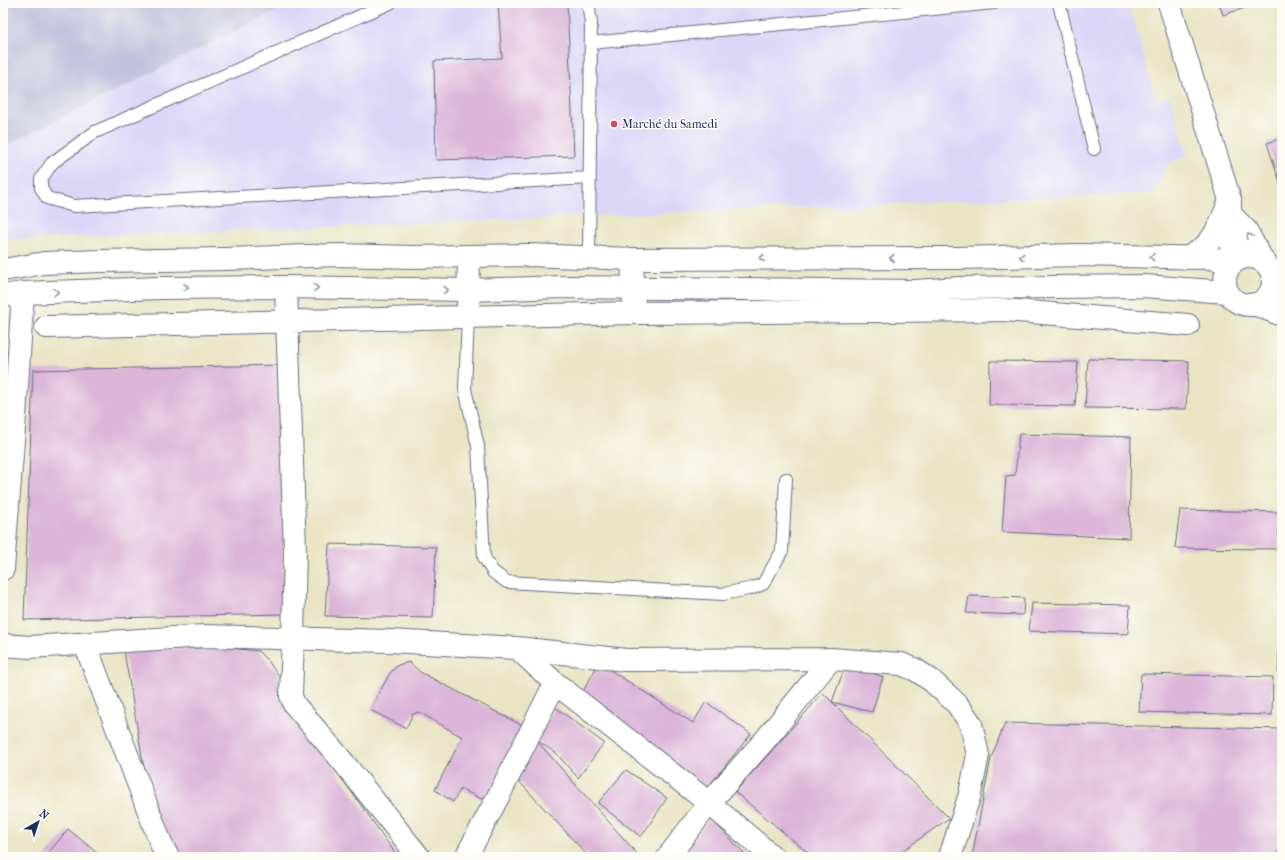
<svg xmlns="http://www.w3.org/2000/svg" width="1285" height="860" font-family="'IM FELL French Canon',serif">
<rect width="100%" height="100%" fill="#fdfcf7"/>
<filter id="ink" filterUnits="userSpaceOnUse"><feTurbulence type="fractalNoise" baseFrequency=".025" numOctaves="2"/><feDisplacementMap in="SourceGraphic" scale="8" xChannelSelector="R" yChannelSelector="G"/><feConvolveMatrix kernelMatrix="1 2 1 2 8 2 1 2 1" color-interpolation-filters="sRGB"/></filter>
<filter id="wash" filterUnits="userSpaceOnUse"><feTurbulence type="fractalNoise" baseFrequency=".012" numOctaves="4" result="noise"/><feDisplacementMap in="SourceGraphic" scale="16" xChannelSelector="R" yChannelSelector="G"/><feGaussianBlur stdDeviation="0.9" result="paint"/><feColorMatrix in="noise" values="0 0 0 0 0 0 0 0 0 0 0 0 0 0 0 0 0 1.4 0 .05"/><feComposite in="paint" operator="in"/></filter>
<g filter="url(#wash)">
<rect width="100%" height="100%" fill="#eae4c5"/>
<!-- built -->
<path fill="#dbd6f7" d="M291 3H1129L1156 101 1170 96 1188 156 1168 163 1154 193 3 240V147Z"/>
<!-- industrial -->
<path fill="#c1c2dd" d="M3 3H291L3 147Z"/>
<g id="blocks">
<!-- building -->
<path fill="#dcb5d9" d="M498 3H567L574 156 436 160 434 61 502 58Z
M1219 3H1260L1223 15Z
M1282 138V189L1267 143Z
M13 353 3 447V354Z
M1088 359 1189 361 1186 409 1085 408Z
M990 361 1078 362 1075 406 989 405Z
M285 365 283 614 24 620 33 370Z
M1019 434 1131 437 1129 538 1002 532 1006 476 1015 475Z
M1180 510 1280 512 1278 549 1175 548Z
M329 544 436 547 433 618 325 616Z
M969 596 1024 598 1023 615 966 613Z
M1032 603 1130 605 1128 634 1029 631Z
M1280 617H1282V677H1278Z
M221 647 258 651 268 661 279 676 290 698 323 752 398 857H172L148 791 124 651Z
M409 662 420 672 529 729 490 803 461 789 453 802 435 790 462 737 419 712 413 714 406 728 370 710 390 673 398 665Z
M599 663 693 723 706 702 751 734 707 788 580 696Z
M846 664 883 677 872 712 832 702Z
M1141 674 1273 677 1272 715 1139 712Z
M823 693 949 818 894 857H813L735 792Z
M555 707 604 743 578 778 556 753 535 739 640 857H589L514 776 535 739Z
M1005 723 1282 729V838L1277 857H972L991 758Z
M626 770 667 798 641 837 598 803Z
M710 818 748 857H680Z
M68 829 102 857H45Z"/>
</g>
</g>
<g filter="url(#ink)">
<use href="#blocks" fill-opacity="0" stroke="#636e82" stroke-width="1"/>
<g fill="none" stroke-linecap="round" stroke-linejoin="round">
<defs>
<path id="lane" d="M390 3 95 132 52 163 41 179V188L47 198 74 206 590 178
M588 3 591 23 589 258
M1059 3 1094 149
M591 43 994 3
M468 317 465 389 478 446 484 557 493 572 507 582 723 594 753 588 763 584 782 551 786 479"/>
<path id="street" d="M1169 3 1230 200V243L1236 260
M1231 215 1246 230 1263 261
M632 259 634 307
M286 287 295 550 293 638 291 696 294 704 339 757 419 857
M468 309 469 257
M46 327 634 313 1004 310 1188 325
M3 569 15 416 23 293
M85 644 162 846 168 857
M3 645 30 647 204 636 389 641 517 648 555 683 709 803 773 857
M517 648 626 660 831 659 901 664 916 670 932 681 957 704 971 724 978 755 970 794 950 857
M466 857 500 793 555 683
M668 857 709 803 765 740 831 659"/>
<path id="secondary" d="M1225 281a24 24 0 1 1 48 0a24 24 0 1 1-48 0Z
M1186 258C1192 255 1200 251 1205 246 1218 234 1223 216 1230 200
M3 270 44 263 101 261 224 259 338 255 414 257 529 255 632 259 958 258 1078 255 1211 258 1233 263
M3 296 23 293 161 288 286 287 469 290 565 287 916 291 958 288 1144 286 1227 292
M1254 304 1282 315"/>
</defs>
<!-- lane casing -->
<use href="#lane" stroke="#636e82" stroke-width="14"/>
<!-- street casing -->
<use href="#street" stroke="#636e82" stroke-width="24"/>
<!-- secondary casing -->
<use href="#secondary" stroke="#636e82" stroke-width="24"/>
<!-- lane -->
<use href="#lane" stroke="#fff" stroke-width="12"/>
<!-- street -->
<use href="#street" stroke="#fff" stroke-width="22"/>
<!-- secondary -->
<use href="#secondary" stroke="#fff" stroke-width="22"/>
</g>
<!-- one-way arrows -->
<defs><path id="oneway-chevron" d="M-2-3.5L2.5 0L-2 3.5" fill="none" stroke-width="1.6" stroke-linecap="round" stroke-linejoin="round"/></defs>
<g stroke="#8d97ae">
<use href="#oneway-chevron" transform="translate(1249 236) rotate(-120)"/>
<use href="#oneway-chevron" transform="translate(1022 257) rotate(179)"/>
<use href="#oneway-chevron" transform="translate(1152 257) rotate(-178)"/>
<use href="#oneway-chevron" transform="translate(762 258) rotate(180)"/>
<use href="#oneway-chevron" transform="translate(892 258) rotate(180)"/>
<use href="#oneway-chevron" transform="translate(186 287)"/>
<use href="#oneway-chevron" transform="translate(316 288) rotate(1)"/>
<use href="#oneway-chevron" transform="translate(446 290) rotate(2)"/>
<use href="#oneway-chevron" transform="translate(56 292) rotate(-2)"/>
</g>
</g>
<!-- markers -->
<circle fill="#d1495b" stroke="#fdfcf7" stroke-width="1.5" cx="614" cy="124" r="4"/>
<g text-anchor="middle" stroke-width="3" stroke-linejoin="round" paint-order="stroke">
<!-- poi labels -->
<g font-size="12" fill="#1b2f5e" stroke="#fdfcf7" text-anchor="start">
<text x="622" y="128">Marché du Samedi</text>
</g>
</g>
<!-- margin -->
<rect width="1285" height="860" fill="none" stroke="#fdfcf7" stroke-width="16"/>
<!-- north arrow -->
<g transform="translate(38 822) rotate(39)" stroke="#fdfcf7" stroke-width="3" paint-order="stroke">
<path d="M0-3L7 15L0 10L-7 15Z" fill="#1b2f5e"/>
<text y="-6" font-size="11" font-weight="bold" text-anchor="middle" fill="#1b2f5e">N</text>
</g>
</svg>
